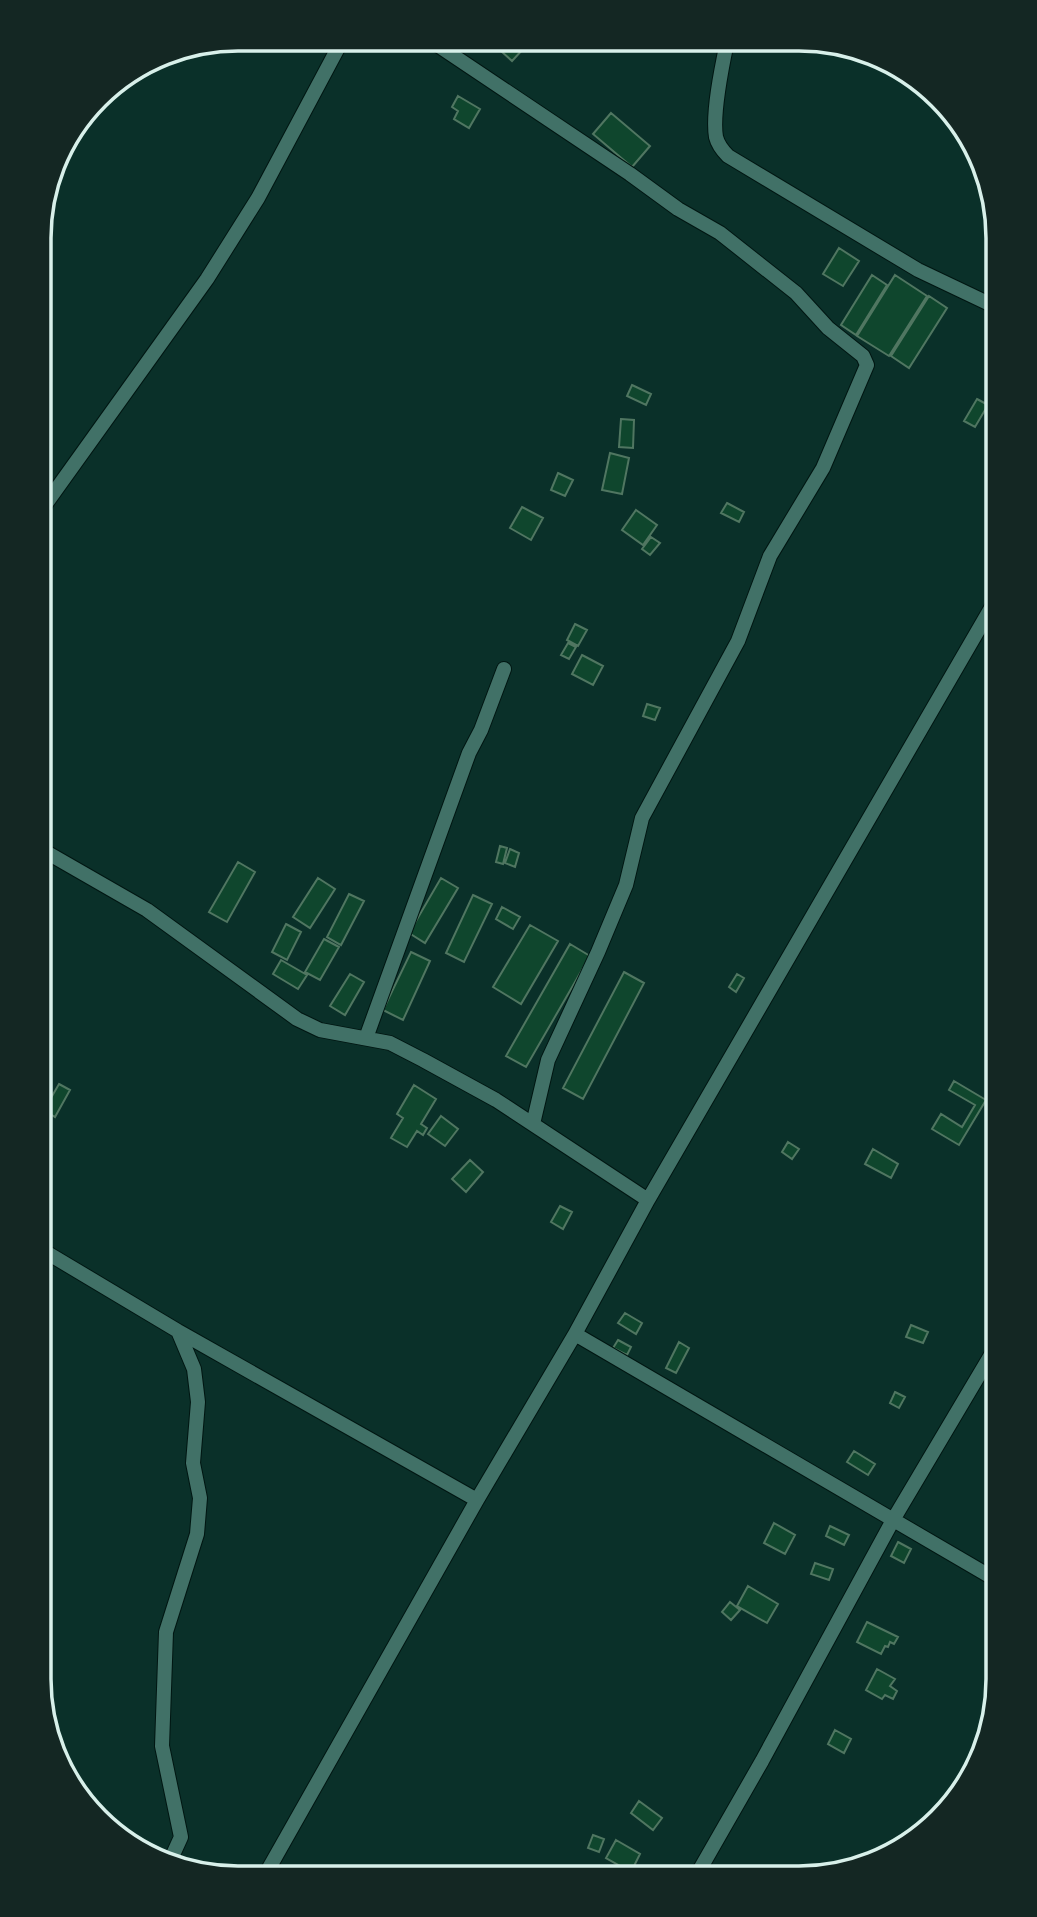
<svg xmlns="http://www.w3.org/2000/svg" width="1037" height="1917" font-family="'Archivo Narrow',sans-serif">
<rect width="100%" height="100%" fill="#0a3029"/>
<!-- building -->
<path fill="#0f462d" stroke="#507661" stroke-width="2" d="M493 40H518L525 47 512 61 491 42Z
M458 96 480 109 469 128 454 119 458 111 452 107Z
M611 113 650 146 632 167 593 134Z
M839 248 859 261 843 286 823 274Z
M872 275 887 285 856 335 841 325Z
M895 275 927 296 889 356 857 336Z
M929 296 947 308 909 368 891 356Z
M632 385 651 394 646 405 627 396Z
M977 399 988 405 975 427 964 421Z
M621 419 634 420 633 448 619 447Z
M610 453 629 458 622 494 602 490Z
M558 473 573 480 565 496 551 490Z
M727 503 744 512 739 522 721 513Z
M522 507 543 518 531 540 510 528Z
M636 510 657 525 643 545 622 530Z
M651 537 660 543 650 555 642 549Z
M575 624 587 630 578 646 567 640Z
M568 643 576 647 569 659 561 655Z
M582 655 603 666 593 685 572 674Z
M647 704 660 708 655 720 643 716Z
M500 846 507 848 503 864 496 862Z
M510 849 519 853 515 867 505 863Z
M238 862 255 872 227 922 209 912Z
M318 878 335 889 310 928 293 917Z
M441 878 458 888 425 943 409 933Z
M349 894 364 901 341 945 327 937Z
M473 895 492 904 464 962 446 953Z
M502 907 520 917 513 929 496 919Z
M286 924 301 932 287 960 272 952Z
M530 925 558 941 521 1004 493 987Z
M324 939 339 947 320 980 305 972Z
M570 944 590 956 526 1067 506 1056Z
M411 952 430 961 403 1020 383 1010Z
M281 960 307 975 298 989 273 974Z
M624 972 644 983 583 1099 563 1088Z
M350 974 364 982 345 1015 330 1006Z
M737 974 744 978 736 992 729 987Z
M954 1081 986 1100 959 1145 932 1129 941 1114 962 1127 975 1105 949 1090Z
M59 1084 70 1090 55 1117 44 1110Z
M414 1085 436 1099 421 1124 427 1128 423 1135 417 1131 407 1147 391 1138 403 1118 397 1114Z
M441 1116 458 1129 445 1146 428 1134Z
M788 1142 799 1149 792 1159 782 1152Z
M873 1149 898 1164 891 1178 865 1164Z
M470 1160 483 1172 466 1192 452 1179Z
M560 1206 572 1212 563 1229 551 1222Z
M625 1313 642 1323 636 1334 618 1323Z
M911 1325 928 1332 923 1343 906 1337Z
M618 1340 631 1347 627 1355 613 1348Z
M679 1342 689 1348 676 1373 666 1368Z
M895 1392 905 1397 899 1408 890 1403Z
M854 1451 875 1464 868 1475 847 1462Z
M774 1523 795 1535 785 1554 764 1543Z
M830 1526 849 1535 844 1545 826 1536Z
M898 1542 911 1549 904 1563 891 1556Z
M815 1563 833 1569 829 1580 811 1574Z
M748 1586 778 1604 767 1623 737 1606Z
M730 1602 740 1610 731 1620 722 1612Z
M867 1622 898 1637 894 1644 890 1642 888 1647 885 1646 881 1654 857 1642Z
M877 1669 895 1679 890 1686 897 1691 893 1699 885 1695 882 1699 866 1690Z
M835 1730 851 1739 844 1753 828 1744Z
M639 1801 662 1818 653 1830 631 1813Z
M593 1835 604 1839 599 1852 588 1848Z
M616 1840 640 1854 631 1872 606 1858Z"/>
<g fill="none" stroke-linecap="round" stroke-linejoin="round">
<defs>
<path id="street" d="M430 40 630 174 678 209 720 233 796 293 828 328 863 356 867 365 823 468 770 556 738 641 642 818 626 885 598 952 548 1060 533 1124
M727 42C722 66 712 113 716 137 718 145 722 150 728 156L918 270 998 308
M40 512 207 279 258 198 338 48 344 39
M39 848 147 910 297 1019 320 1030 390 1043 423 1060 496 1100 648 1200
M366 1038 469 753 481 730 504 669
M39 1248 178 1331 477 1500
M575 1334 998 1581
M171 1859 181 1837 162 1746 166 1632 197 1534 200 1498 193 1463 198 1402 194 1369 178 1331
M264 1877 477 1500 575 1334 648 1200 998 596
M695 1878 762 1761 893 1520 998 1343"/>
</defs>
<!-- street casing -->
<use href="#street" stroke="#001612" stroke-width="16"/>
<!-- street -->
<use href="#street" stroke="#417167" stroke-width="14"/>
</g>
<!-- crop -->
<path d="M0 0H1037V1917H0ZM238 51H799A187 187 0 0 1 986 238V1679A187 187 0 0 1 799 1866H238A187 187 0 0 1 51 1679V238A187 187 0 0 1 238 51Z" fill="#142723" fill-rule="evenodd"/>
<path fill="none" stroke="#d8f0ea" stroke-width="3.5" d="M238 51H799A187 187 0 0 1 986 238V1679A187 187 0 0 1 799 1866H238A187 187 0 0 1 51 1679V238A187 187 0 0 1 238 51Z"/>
</svg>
